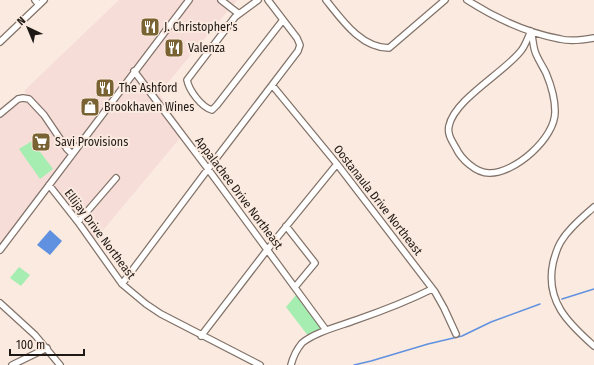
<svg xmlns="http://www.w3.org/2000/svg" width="594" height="365" font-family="'Fira Sans Condensed',sans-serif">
<rect width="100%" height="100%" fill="#fbeadf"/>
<!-- commercial -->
<path fill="#f7ddd7" d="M119 0H237L159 93 185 132 93 242 54 186 17 228 0 250V114L10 105 33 102 24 91Z"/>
<!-- green -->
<path fill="#a5edb1" d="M32 141 53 169 40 179 19 149Z
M19 267 30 275 21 286 10 278Z
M296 295 323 329 309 337 286 307Z"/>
<!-- water -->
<path fill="#5f91e0" d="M50 230 62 241 50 255 37 245Z"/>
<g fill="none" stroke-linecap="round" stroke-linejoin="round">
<!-- stream -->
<path stroke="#5f91e0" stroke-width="1.5" d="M562 299 594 289
M354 365 371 361 428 344 462 336 491 322 540 304"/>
<defs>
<path id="minor" d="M35 0 39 5
M221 0 239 14
M258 0 235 17 187 80C189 90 201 107 212 110L217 105 283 20
M326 0C342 20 361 48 389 48L445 0
M467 0C495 18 528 33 560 39 571 42 583 40 594 38
M531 31C533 38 533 48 536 54 539 61 543 67 546 73 551 85 555 98 555 111 556 138 514 174 489 173 476 173 461 159 456 148 452 141 447 134 449 126 454 100 503 73 520 52 525 47 528 37 531 31Z
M0 42 44 0
M134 71 208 169 326 330
M272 85 337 164 435 292 444 308 456 334
M0 114 18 99 23 98 29 99 44 115 67 149 72 154
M49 185 78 222 122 284 146 304 161 314 260 365
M594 207C583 217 570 227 562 240 557 247 555 255 553 263 545 301 568 323 594 346
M78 222 116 178
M286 226 315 263 295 287
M0 250 189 0
M122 284 208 169 298 51 300 45 297 38 268 0
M0 303 35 335 60 365
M201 336 267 250 337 164
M12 365 47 348
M291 365C293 357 297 349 302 343 315 332 340 326 356 320 382 311 408 301 432 289"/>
</defs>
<!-- minor casing -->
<use href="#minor" stroke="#82736a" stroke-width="8"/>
<!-- minor -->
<use href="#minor" stroke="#fff" stroke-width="5.5"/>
</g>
<!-- icons -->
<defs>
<symbol id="restaurant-square" viewBox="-11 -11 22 22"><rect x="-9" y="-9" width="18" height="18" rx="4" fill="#7a6333" stroke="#fbeadf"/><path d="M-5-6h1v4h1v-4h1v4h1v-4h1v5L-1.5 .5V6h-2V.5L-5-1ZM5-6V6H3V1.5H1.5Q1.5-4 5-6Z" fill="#fff"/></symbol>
<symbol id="shop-square" viewBox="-11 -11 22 22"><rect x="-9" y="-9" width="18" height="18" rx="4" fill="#7a6333" stroke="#fbeadf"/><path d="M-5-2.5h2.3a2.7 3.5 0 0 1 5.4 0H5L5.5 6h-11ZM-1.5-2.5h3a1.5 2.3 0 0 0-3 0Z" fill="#fff"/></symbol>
<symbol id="supermarket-square" viewBox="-11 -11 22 22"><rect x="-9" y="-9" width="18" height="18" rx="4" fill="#7a6333" stroke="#fbeadf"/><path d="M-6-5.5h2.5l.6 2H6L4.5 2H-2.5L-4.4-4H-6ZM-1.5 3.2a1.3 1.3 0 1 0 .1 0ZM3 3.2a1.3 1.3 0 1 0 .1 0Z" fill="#fff"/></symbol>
</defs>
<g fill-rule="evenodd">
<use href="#restaurant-square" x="139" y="16" width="22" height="22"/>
<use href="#restaurant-square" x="163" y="37" width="22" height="22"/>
<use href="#restaurant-square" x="94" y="77" width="22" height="22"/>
<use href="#shop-square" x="79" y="96" width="22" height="22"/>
<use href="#supermarket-square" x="30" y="131" width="22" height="22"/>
</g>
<g text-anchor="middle" stroke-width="4" stroke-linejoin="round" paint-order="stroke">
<!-- poi labels -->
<g font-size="12" fill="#1f1915" stroke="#fbeadf" text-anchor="start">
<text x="164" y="31">J. Christopher's</text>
<text x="188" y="52">Valenza</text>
<text x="119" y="92">The Ashford</text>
<text x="104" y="111">Brookhaven Wines</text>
<text x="55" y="146">Savi Provisions</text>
</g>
<!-- street labels -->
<g font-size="12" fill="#1f1915" stroke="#fbeadf">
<text transform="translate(239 193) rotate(53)" y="4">Appalachee Drive Northeast</text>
<text transform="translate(378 200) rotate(52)" y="4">Oostanaula Drive Northeast</text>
<text transform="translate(100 234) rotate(53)" y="4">Ellijay Drive Northeast</text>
</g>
</g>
<!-- north arrow -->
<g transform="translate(28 28) rotate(316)" stroke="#fbeadf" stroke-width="3" paint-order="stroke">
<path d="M0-3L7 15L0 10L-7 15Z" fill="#1f1915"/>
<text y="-6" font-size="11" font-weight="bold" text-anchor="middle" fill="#1f1915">N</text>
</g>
<!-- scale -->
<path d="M10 349v6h74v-6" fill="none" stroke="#1f1915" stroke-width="2"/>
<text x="16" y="349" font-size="12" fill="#1f1915" stroke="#fbeadf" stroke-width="3" paint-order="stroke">100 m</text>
</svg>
